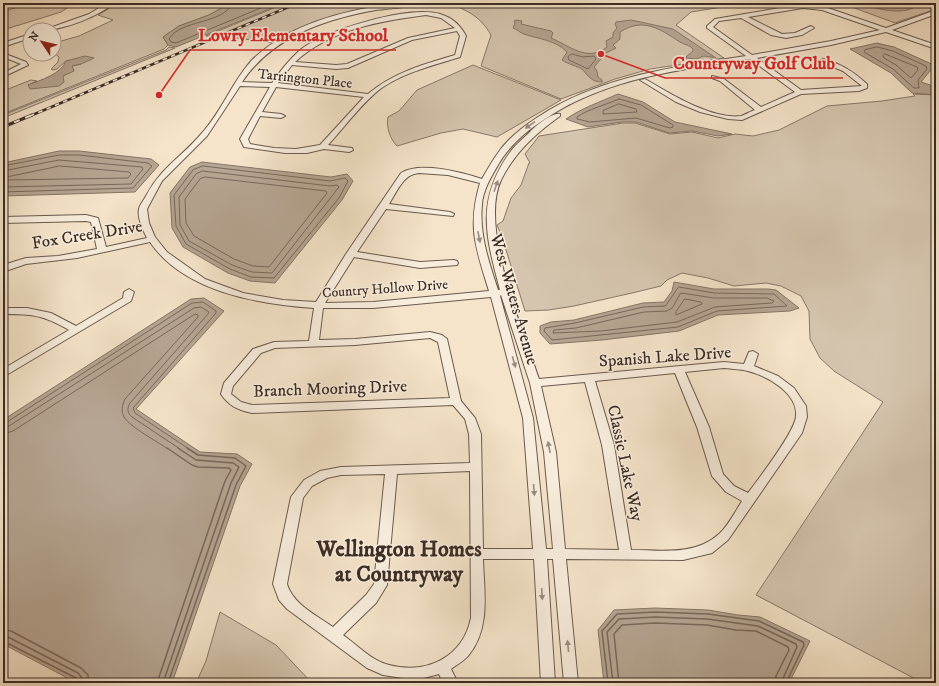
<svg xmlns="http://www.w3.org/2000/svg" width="939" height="686" font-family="'IM FELL DW Pica',serif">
<rect width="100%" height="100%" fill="#f5e4ca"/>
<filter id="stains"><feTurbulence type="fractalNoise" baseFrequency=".005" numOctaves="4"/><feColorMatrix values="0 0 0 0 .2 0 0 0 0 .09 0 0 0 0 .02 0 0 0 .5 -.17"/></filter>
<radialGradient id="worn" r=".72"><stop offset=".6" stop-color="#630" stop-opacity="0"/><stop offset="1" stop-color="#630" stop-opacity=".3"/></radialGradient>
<!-- green -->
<path fill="#d5c5ae" stroke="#88786a" d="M29 3H75L61 12 3 30V12Z
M123 3H231L209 15 179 26 163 37 168 45 164 49 3 114V91L31 80 37 81 28 85 63 76 72 66 81 64 66 61 57 69 53 70 51 69 58 62 59 57 54 53V43L79 36 113 20 98 15 113 6Z
M286 3H410L381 7 330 19 275 43 228 37 206 36Z
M450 3H747L691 12 676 25 724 58 650 69 615 79 561 99 481 66 491 35C480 16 469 12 450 3Z
M841 3H936V9L895 23Z
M169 47 175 48 3 118V115L166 50Z
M473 65 561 100 497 137 463 129 441 133 397 146C390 139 386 127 388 117L399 111 417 90Z
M913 94 936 95V683H923L756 595 883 402 834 371 820 358 810 339 809 311 801 296 781 286 766 283 734 286 708 278 682 273 667 280 661 286 632 293 574 306 549 310 525 311 502 237 497 225 503 221 511 198 521 185 529 163H530L525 154 539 136 623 123H635L670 134 692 132 718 138 735 134 753 136 779 130 827 106 882 101 915 96Z
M220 612 276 645 312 683H196L206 661Z"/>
<!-- water -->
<path fill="#b6a592" stroke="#857566" d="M231 3H284L176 47 168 45 163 37 179 26 209 15Z
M867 3H917V6C902 15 884 10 867 6Z
M516 20 522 21 521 24 551 31 553 33 551 38C568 45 588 63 607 47L606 41 613 37V33L617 28 615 24 616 22 631 20 673 29 716 58 704 56 696 59 686 58V57L693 51V49C690 45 685 45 680 42 660 29 643 17 620 32V39L613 45 616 48 606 53 594 67 597 71 598 77 602 80V82C592 82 588 76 583 70 578 66 567 64 562 60L567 52C556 40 538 39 524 34 520 33 517 29 513 28L515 23 514 21Z
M877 43 894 47 936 66V70L930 71 921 82 936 87V95L912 93 891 73 850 49Z
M85 56 94 58 81 64 72 66 74 71 63 76 64 82 59 86 30 89 28 85C41 80 61 74 66 61Z
M618 94 643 102 675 122 732 134 718 136 692 131 669 133 636 122H622L588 127 566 119C582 108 600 102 618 94Z
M59 151H79L151 159 159 165 135 192 3 196V163Z
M202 162 331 177 347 174 353 181 342 200 275 283 250 281 228 273 183 247 172 228 170 193 190 167Z
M674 282 714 289H768L776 290 799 308 790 311 718 315 679 331 602 340 550 344 540 333V326L551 322 574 320 643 303 664 302 672 291Z
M204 298 224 311 136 409 200 452 237 454 252 464 240 486 172 683H77L3 644V420L191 299Z
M655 608 708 610 738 615 760 617 810 641 789 683H604L598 630 614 610Z"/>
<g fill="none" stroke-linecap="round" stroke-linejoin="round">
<!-- shore-far1 -->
<path stroke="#78685c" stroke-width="1" d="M233 3C222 25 181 19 169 39L171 42 176 43 273 3
M872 3 898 7 913 3
M877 47 893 51 926 66 927 69 918 80 919 88H914L893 69 864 52 865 50Z
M572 54 583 57 594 56 596 59 588 69 569 60 568 57Z
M885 54 917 67 918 70 911 78 896 65 884 58 883 56Z
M619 99 641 105 673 125V127L670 128 636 118 590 122 577 119V117C588 109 606 105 619 99Z
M619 104 636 109 637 112 603 114V111Z
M3 166 59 155H79L148 163 152 166 133 188 3 192
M60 166 129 172 131 174 128 178 6 180 8 177Z
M203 166 330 181 345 178 348 181 339 198 274 278 251 277 230 269 186 244 176 226 174 195 193 170Z
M3 171 59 160 142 167 143 169 131 184 3 187
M203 171 330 186 337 185 339 187 272 273 252 272 232 265 189 241 180 225 179 197 196 174Z
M205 177 326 191 327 193 269 267 253 266 234 259 194 236 186 223 185 199 200 179Z
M679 287 714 293 774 294 787 306 717 311 678 327 552 340 544 331 545 328 575 323 643 307 665 306Z
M681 293 714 298H767L774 301 772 303 715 307 677 322 601 331 553 333 554 330 576 328 644 312 667 311 672 308Z
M685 299 701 302 702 304 676 315V312Z
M3 423 7 422 192 303 203 302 216 311V313L133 408 135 413 189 449
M3 428 9 426 194 308 201 307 209 312 208 314 130 403C127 408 127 413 132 417L180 449
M3 434 13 431 195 314 198 315V317L125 399C122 405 121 411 124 417 130 427 158 442 168 449"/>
<!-- shore -->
<path stroke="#78685c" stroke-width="1.5" d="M3 630 11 631 81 668 88 675 89 683
M3 636 8 637 78 673 82 678 83 683
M3 641 76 678 78 683
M157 683 225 481 231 470 229 468 198 467 192 465 167 448
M163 683 231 483 239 467 233 463 196 460 178 448
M168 683 236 485 246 466 235 458 198 455 187 448
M608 683 602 631 617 614 655 612 708 614 759 621 803 642 804 645 786 683
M613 683 607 632 619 619 655 617 707 619 758 626 796 644 797 647 781 683
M619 683 614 634 622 625 655 623 707 625 736 630 756 631 788 647 789 650 776 676 775 683"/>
<defs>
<path id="minor" d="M107 3H114C99 16 64 30 44 30L89 14Z
M421 3C414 7 386 9 376 10 325 19 272 37 242 82L272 83C280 71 289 60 300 50 325 30 409 5 440 14 453 18 460 25 466 36L460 57C434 65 406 72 383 87 364 100 344 128 328 145L352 148 353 150 349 152 324 149 307 153H285L244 147 240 139 270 87 240 86 207 136 162 181 147 209 149 223 155 237 167 252 205 279 243 293 283 300 316 302 346 254 401 173C419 161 462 172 482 179 487 170 492 161 498 153 508 138 524 126 538 117 600 76 674 67 746 56L707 28V26L715 19 803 4 825 7 886 28 936 10V14L892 30 936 45V49L886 32 831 45 757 58 801 90 862 86 843 71 821 62 820 61 823 59C840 63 854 72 867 84V88L859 91 801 94 742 120 728 119 700 112 676 102 640 80 645 79C669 93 712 120 741 116 745 115 751 111 755 110L720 81 712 78V76L724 79 761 107 795 92 750 59C679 70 606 78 545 119 526 131 509 146 498 165 491 177 483 190 482 204 479 235 489 262 498 290H500C486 237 475 200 511 151 516 144 524 138 530 132 535 126 553 112 560 114V116C535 134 515 152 501 180 479 228 523 330 539 379L724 362 744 364 749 352 753 351 758 354 754 366 778 376 794 388 806 406 807 417 802 433 728 540 712 553 683 560 566 559 578 683H564L553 559H547L555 683H541L534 559H483C484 592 491 629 468 656 464 661 456 665 451 669L458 683H443L439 674 416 680 383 675 367 668 287 609 279 600 273 584 291 497 304 480 320 471 341 467 470 463 469 434 465 419 453 405 252 413C238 410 229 406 221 394L224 383 253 349 274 342 309 341 314 308C258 304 184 292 150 242L77 258 26 264 3 272V265L26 258 58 256 97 249 91 222 86 221 3 223V217L86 215 98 218 106 247 147 238C143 230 137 218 139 209 140 204 144 200 146 196 162 166 182 157 202 133 222 111 232 82 252 60 262 50 274 42 286 35 324 14 378 3 421 3ZM803 8 822 10 880 30 831 41 752 55 713 27 719 21 741 18 771 35 786 38 802 35 814 28 811 26 795 33 782 34 748 17ZM426 15 441 18 455 28 408 38 347 64 336 65 295 62C331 29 380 21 426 15ZM457 31 460 36 455 55C424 64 393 73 368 94L278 83 292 65 336 69 348 68 412 40ZM276 87 364 97 320 145 296 149 274 148 250 144 248 139 260 116 281 118 285 116 281 114 262 112ZM419 173 448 175 480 183C467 227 476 249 489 291L373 302 325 303 354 257 420 268 457 265 458 263 457 261 454 260 420 262 357 252 386 209 453 216 454 214 450 212 389 204C397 192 403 174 419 173ZM501 295 530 383 544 452 553 549H546L533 418 500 296ZM491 297 523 418 533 549H483L481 434 475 418 461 401 447 339 442 335 430 332 355 339 319 340 323 308H373ZM430 338 438 342 450 398 252 405 241 402 231 394 233 386 261 353 275 348 355 345ZM724 368C732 369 740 369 748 371 767 376 798 393 796 416 795 432 759 478 748 493L734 486 723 474 709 427 685 372ZM675 373 697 427 712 476 726 492 742 501C735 512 728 526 719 534 695 556 661 550 631 550L614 445 595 381ZM585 382 602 445 619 550 565 549 556 452 541 386ZM470 471 471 618C463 657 427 675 389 665 372 661 357 645 343 635L376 603 387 585 397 474ZM385 474 374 584 366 595 333 627C316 615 293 604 287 584L303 498 312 486 327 478 341 475Z
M30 34V38L3 47V43Z
M3 53 26 62 28 65 3 77V73L21 64 3 57Z
M129 289 134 292 131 301 3 377V369L69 330C43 315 33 314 3 314V308H27L51 313 76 326 123 298 124 292Z"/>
</defs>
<!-- minor casing -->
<use href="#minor" stroke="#6a5a4e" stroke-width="2"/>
<!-- minor -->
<use href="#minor" fill="#f8eddd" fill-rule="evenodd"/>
<defs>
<path id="rail-far1" d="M30 116 298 3"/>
<path id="rail" d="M3 127 32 115"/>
</defs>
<!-- rail-far1 casing -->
<use href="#rail-far1" stroke="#3b2c25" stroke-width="2.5"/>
<!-- rail casing -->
<use href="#rail" stroke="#3b2c25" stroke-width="3"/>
<!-- rail-far1 -->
<use href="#rail-far1" stroke="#f8eddd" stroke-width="1.5" stroke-dasharray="4.5" stroke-linecap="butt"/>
<!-- rail -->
<use href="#rail" stroke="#f8eddd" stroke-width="2" stroke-dasharray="6" stroke-linecap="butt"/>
</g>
<!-- one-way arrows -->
<defs><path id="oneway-solid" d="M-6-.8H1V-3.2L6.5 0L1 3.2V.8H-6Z"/></defs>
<g fill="#9a8c81">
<use href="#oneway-solid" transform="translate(530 125) rotate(145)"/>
<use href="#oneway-solid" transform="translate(496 186) rotate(-71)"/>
<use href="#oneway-solid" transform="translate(479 237) rotate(79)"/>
<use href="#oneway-solid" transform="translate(514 362) rotate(74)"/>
<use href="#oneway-solid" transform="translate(549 447) rotate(-101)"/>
<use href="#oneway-solid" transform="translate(534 490) rotate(85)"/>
<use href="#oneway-solid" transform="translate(542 594) rotate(87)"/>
<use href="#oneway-solid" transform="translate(568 646) rotate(-95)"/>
</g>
<g text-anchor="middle" stroke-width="3" stroke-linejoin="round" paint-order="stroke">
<!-- far-street labels -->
<g font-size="14" fill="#3b2c25" stroke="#f8eddd">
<text transform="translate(305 78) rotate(6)" y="5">Tarrington Place</text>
<text transform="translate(385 288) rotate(-4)" y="5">Country Hollow Drive</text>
</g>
<!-- street labels -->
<g font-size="17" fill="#3b2c25" stroke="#f8eddd">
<text transform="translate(87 234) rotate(-9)" y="6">Fox Creek Drive</text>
<text transform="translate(515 299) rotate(74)" y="6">West Waters Avenue</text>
<text transform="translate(665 356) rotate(-4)" y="6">Spanish Lake Drive</text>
<text transform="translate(330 388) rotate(-2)" y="6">Branch Mooring Drive</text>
<text transform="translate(626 463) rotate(78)" y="6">Classic Lake Way</text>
</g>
<!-- near-neighbourhood labels -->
<g font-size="22" font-weight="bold" fill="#3b2c25" stroke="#f8eddd">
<text x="399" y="556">Wellington Homes<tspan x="399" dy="25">at Countryway</tspan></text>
</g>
</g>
<!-- callouts -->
<path fill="none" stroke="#d62828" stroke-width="1.5" d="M159 95L190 50H396M601 54L665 78H843"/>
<g fill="#d62828" stroke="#f8eddd" stroke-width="1.5">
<circle cx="159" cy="95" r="4"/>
<circle cx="601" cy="54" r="4"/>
</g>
<g font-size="18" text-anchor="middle" font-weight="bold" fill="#d62828" stroke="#f8eddd" stroke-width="3" stroke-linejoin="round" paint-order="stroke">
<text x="293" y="41">Lowry Elementary School</text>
<text x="754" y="69">Countryway Golf Club</text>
</g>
<!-- margin -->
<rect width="939" height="686" fill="none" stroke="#f5e4ca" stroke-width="16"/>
<rect x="4" y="4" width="931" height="678" fill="none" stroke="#3b2c25" stroke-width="2"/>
<rect x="8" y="8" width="923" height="670" fill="none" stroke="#3b2c25"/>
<!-- north arrow -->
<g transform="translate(42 42) rotate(305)"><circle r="19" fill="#f8eddd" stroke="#aca093"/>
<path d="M0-3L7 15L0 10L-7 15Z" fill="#8f2418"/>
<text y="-6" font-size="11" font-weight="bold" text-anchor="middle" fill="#3b2c25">N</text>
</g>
<rect width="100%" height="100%" filter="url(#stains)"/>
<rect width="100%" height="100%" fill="url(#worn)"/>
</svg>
